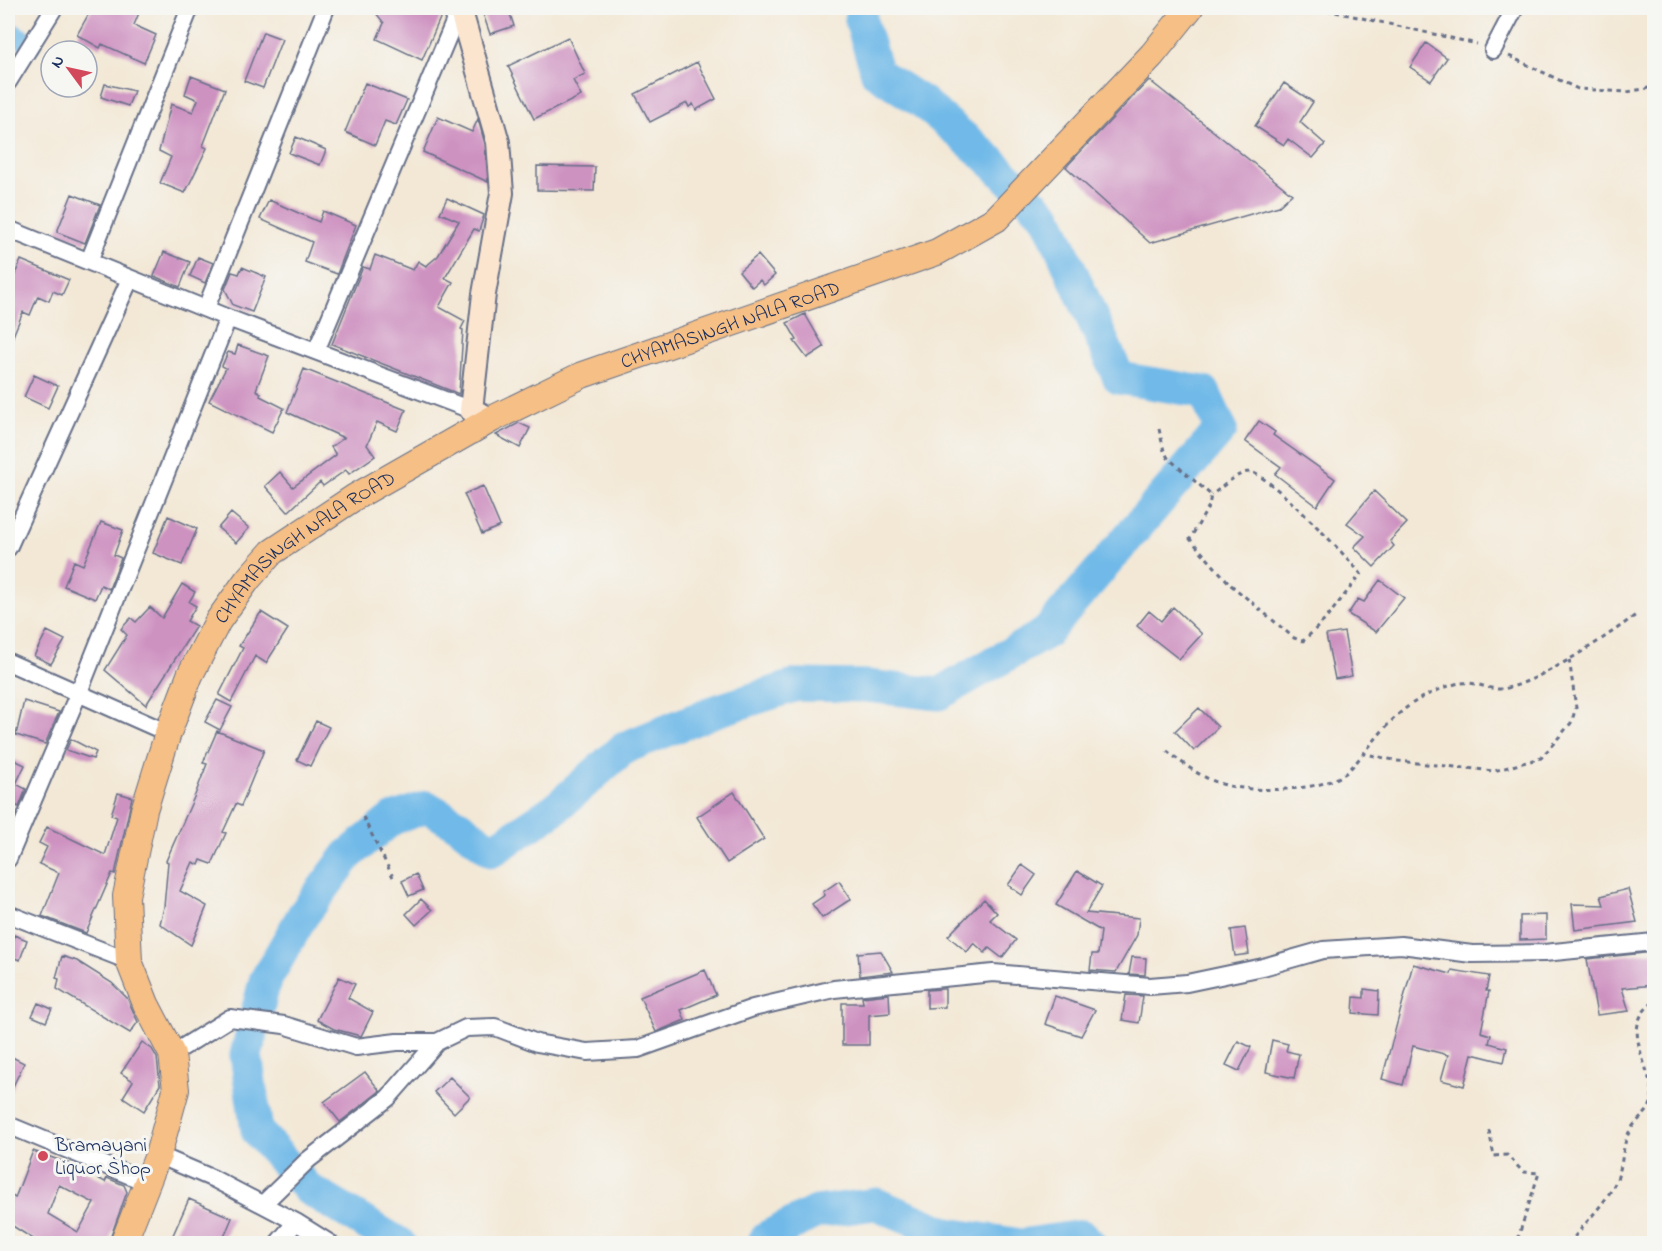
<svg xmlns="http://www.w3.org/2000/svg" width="1662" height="1251" font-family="'Indie Flower',sans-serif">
<rect width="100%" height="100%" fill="#f6f6f2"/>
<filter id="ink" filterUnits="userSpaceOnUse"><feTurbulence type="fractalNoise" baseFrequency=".0167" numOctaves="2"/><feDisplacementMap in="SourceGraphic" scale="12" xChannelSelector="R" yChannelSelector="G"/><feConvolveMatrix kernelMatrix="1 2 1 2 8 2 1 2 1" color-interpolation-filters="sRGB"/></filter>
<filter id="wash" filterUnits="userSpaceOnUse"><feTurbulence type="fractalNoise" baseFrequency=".008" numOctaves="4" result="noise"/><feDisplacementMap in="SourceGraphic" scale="24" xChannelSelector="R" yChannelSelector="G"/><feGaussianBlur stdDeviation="1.35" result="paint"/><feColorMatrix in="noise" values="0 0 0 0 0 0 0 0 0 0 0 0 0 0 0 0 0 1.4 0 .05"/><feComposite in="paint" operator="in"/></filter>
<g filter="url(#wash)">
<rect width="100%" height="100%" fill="#f3e8d6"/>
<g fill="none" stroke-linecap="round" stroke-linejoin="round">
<!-- canal -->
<path stroke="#6fb9e8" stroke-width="20" d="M8 30 31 44"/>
<!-- river -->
<path stroke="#6fb9e8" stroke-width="33" d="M400 1244 308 1189 257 1131 246 1055 265 981 303 915 348 855 392 819 427 807 460 826 492 851 556 808 624 748 713 712 797 685 867 686 939 694 1046 633 1221 429 1204 392 1119 378 1047 217 987 157 922 102 877 73 861 21V8
M763 1244 767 1237 816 1212 876 1204 948 1234 1015 1244
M1028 1244 1082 1236 1090 1244"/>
</g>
<g id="blocks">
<!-- building -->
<path fill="#ce92c1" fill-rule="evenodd" d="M92 8H141L134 25 156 35 144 63 102 44 100 48 77 35Z
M372 8H420L441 16 422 60 377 39 384 23Z
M481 8H508L514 26 490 34Z
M263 32 282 39 263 88 244 81Z
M568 37 585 74 573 80 581 96 534 119 508 66Z
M1426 43 1447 58 1431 81 1410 67Z
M697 62 716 99 696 110 693 104 689 107 687 103 650 122 635 94Z
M191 76 225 89 203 146 207 148 185 193 160 183 171 157 159 151 171 104 193 112 198 100 185 94Z
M1149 80 1292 194 1279 206 1150 243 1066 167Z
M365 83 407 100 396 125 385 121 375 145 345 132Z
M1284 83 1313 102 1300 122 1325 144 1313 158 1288 139 1284 145 1255 126Z
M105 84 134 91 128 106 101 97Z
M438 117 472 132 478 119 485 144 488 182 423 152Z
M296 137 326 150 320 165 289 153Z
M537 166 595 167 594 191 537 190Z
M72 194 100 205 85 243 57 232Z
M447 198 484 215 479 231 474 229 445 278 453 282 439 307 465 321 461 329 463 330 459 394 332 344 363 267 370 269 375 255 413 270 418 261 426 266 438 256 459 221 440 213Z
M269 200 319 222 323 211 356 225 337 274 305 262 312 242 260 219Z
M164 252 190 262 180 287 154 276Z
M758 255 775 275 764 285 760 280 752 287 739 271Z
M198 257 213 263 205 283 190 276Z
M21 260 69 280 62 295 53 291 49 301 38 296 30 315 23 312 8 348V292Z
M242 267 266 277 252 312 233 305 225 289 232 272 239 274Z
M805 314 824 347 807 358 794 341 797 340 787 323Z
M238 345 269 356 256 390 261 393 260 396 284 408 272 432 209 401 226 368 222 366 228 352 235 354Z
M304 369 406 410 397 431 377 422 367 445 375 456 349 474 346 470 323 486 320 482 288 512 265 486 280 472 293 487 336 455 331 447 344 438 287 412Z
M34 375 58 386 48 408 24 397Z
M1259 421 1275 432 1273 435 1335 479 1317 506 1275 474 1281 467 1245 441Z
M519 423 530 428 520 448 496 435Z
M483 486 500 526 482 534 464 494Z
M1374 491 1407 523 1390 541 1394 546 1374 567 1354 547 1365 536 1347 523Z
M231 513 249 528 236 543 218 528Z
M168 516 197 529 182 565 153 553Z
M101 522 123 530 114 555 121 558 109 589 101 585 95 599 64 586 74 561 83 565Z
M1380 580 1404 598 1376 632 1348 614 1358 599 1364 602Z
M182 584 195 592 189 602 196 606 187 621 196 626 146 705 105 670 127 635 121 629 131 618 136 622 150 607 162 618Z
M1173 607 1202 634 1179 659 1137 626 1149 611 1161 621Z
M261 612 288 629 266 663 255 656 231 702 219 695 243 648 239 646Z
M47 631 65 640 51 664 34 656Z
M1344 632 1352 676 1335 679 1326 635Z
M217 700 232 707 220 730 205 722Z
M24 701 59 712 45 744 16 735Z
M1199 708 1218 727 1194 751 1175 731Z
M316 721 329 727 310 766 297 760Z
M217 731 264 750 241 806 236 804 223 832 226 833 212 864 201 860 199 865 193 862 180 891 207 906 191 945 160 924 164 907 168 862 166 861 195 795 207 764 203 763Z
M71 739 96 752 93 759 66 750Z
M8 757 25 765 16 784 26 789 19 807 8 802Z
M734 792 764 839 727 863 697 817Z
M118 793 132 797 115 874 112 873 86 933 42 916 59 873 39 864 47 847 39 843 47 827 105 855 117 817 111 815Z
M1022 865 1036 875 1022 895 1008 885Z
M1077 871 1102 886 1086 913 1139 918 1137 935 1116 972 1090 970 1092 954H1098L1101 931 1056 905Z
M416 874 423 890 409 896 402 881Z
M839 881 851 899 822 918 812 904 825 895 823 892Z
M1628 889 1637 922 1575 930 1572 904 1604 905 1601 896Z
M421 899 432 910 416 925 406 914Z
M984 899 997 913 990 920 1016 940 1002 958 989 948 985 953 974 943 967 952 948 936Z
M1546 915V939L1520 940V916Z
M1245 928 1249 954 1235 956 1231 930Z
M14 935 27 940 20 960 8 956Z
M881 951 893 972 860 976 858 953Z
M1654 952V985L1622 988 1629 1011 1597 1015 1587 959Z
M62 956 77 961 112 983 127 998 138 1022 130 1033 57 989 59 979 56 978Z
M1132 957 1146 958 1145 975 1129 974Z
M1413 964 1451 974 1452 970 1489 976 1486 991H1489L1481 1032 1491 1035 1489 1043 1507 1048 1504 1062 1472 1054 1464 1086 1441 1080 1448 1055 1413 1046 1403 1085 1382 1079Z
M705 970 716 995 681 1010 685 1020 656 1032 640 997Z
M339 977 355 984 348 998 373 1012 361 1036 334 1029 317 1020Z
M942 989H945V1007L927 1008V990Z
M1364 989 1379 991 1378 1015 1353 1013 1354 997 1364 998Z
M889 994 890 1013 869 1015V1045H842V1003H863L862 997Z
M1126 995 1143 996 1139 1023 1122 1020Z
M1055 996 1095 1010 1081 1036 1045 1024Z
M38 1003 52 1009 46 1022 32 1016Z
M1272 1040 1288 1044 1286 1051 1299 1054 1294 1078 1266 1072Z
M1238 1041 1251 1047 1239 1071 1226 1065Z
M142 1042 152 1049 157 1058 160 1085 144 1111 123 1097 133 1081 121 1073Z
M8 1055 24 1063 8 1097Z
M365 1072 380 1091 340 1122 324 1102Z
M450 1077 470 1097 454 1113 434 1092Z
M33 1151 76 1166 105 1182 107 1178 124 1185 127 1192 108 1244H41L8 1223V1193L15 1198ZM59 1185 94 1203 78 1232 48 1214Z
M189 1199 232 1218 221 1244H169Z"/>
</g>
</g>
<g filter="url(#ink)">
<use href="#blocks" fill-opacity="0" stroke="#677088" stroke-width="1.5"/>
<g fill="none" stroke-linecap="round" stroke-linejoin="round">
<defs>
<path id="minor" d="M1493 50 1515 8
M8 82 54 8
M8 229 228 318 471 410
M89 261 190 8
M206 308 326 8
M316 351 460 8
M8 548 130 279
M8 662 168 733
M8 859 79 692 228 318
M8 914 129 961
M172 1054 230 1018 284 1025 356 1047 397 1042H437L466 1028 495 1027 537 1043 587 1052 638 1049 753 1008 834 989 993 973 1150 986 1187 983 1263 967 1323 950 1401 945 1472 954 1544 953 1654 942
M8 1125 148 1183
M158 1155 214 1179 296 1222
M264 1203 308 1160 388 1098 437 1042
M277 1244 296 1222 331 1244"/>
<path id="secondary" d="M460 8 498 142 502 193 484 294 471 410 492 419"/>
<g id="primary">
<path id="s1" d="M123 1244 158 1155 176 1090 172 1054 146 1004 129 961 126 896 144 810 168 733 190 675 218 621 248 579 272 552 355 497 492 419 582 375 937 252 996 219 1152 55 1190 8"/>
</g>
</defs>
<!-- minor casing -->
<use href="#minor" stroke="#677088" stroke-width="20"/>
<!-- secondary casing -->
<use href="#secondary" stroke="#677088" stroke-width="26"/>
<!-- primary casing -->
<use href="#primary" stroke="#677088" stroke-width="28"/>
<!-- path -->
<path stroke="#677088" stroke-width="3" stroke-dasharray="4.5 4.5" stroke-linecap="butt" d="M1318 8 1477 44
M1509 56 1578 89 1627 92 1654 87
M1159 429 1164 451 1168 458 1211 495 1209 506 1190 539 1231 585 1294 638 1303 641 1325 620 1361 574C1347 557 1268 473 1250 472 1238 471 1221 489 1211 495
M1167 751C1185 765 1204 780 1226 785 1253 793 1329 792 1349 770 1375 743 1390 713 1427 695 1436 691 1451 684 1461 683 1474 681 1489 690 1502 689 1535 685 1610 635 1637 614
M1362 753 1398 761 1494 771 1541 758 1571 723 1576 708 1569 658
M363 817 393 877
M1489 1130 1494 1156 1507 1155 1523 1172 1539 1173 1516 1244
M1569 1244C1584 1223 1605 1205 1616 1181 1624 1165 1621 1144 1631 1129 1639 1116 1652 1113 1652 1095 1651 1065 1618 1026 1654 1002"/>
<!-- minor -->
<use href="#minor" stroke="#fff" stroke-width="16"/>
<!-- secondary -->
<use href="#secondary" stroke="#fbe5cf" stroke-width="22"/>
<!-- primary -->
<use href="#primary" stroke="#f5bf86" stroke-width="26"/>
</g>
</g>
<!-- markers -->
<circle fill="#d1495b" stroke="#f6f6f2" stroke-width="2" cx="43" cy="1156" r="6"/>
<g text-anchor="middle" stroke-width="6" stroke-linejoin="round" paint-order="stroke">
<!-- street labels -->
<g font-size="20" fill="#1b2f5e" stroke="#f6f6f2">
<text dy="7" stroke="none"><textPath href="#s1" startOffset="1260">CHYAMASINGH NALA ROAD</textPath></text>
<text dy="7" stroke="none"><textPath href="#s1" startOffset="774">CHYAMASINGH NALA ROAD</textPath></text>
</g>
<!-- poi labels -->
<g font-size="20" fill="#1b2f5e" stroke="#f6f6f2" text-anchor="start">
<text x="55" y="1151">Bramayani<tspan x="55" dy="23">Liquor Shop</tspan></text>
</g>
</g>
<!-- margin -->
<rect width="1662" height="1251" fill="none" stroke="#f6f6f2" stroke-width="30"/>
<!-- north arrow -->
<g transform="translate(69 69) rotate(303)"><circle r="28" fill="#f6f6f2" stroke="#9ea6b7" stroke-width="1.5"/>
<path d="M0-4.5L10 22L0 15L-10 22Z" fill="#d1495b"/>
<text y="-9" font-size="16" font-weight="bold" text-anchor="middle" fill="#1b2f5e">N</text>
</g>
</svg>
